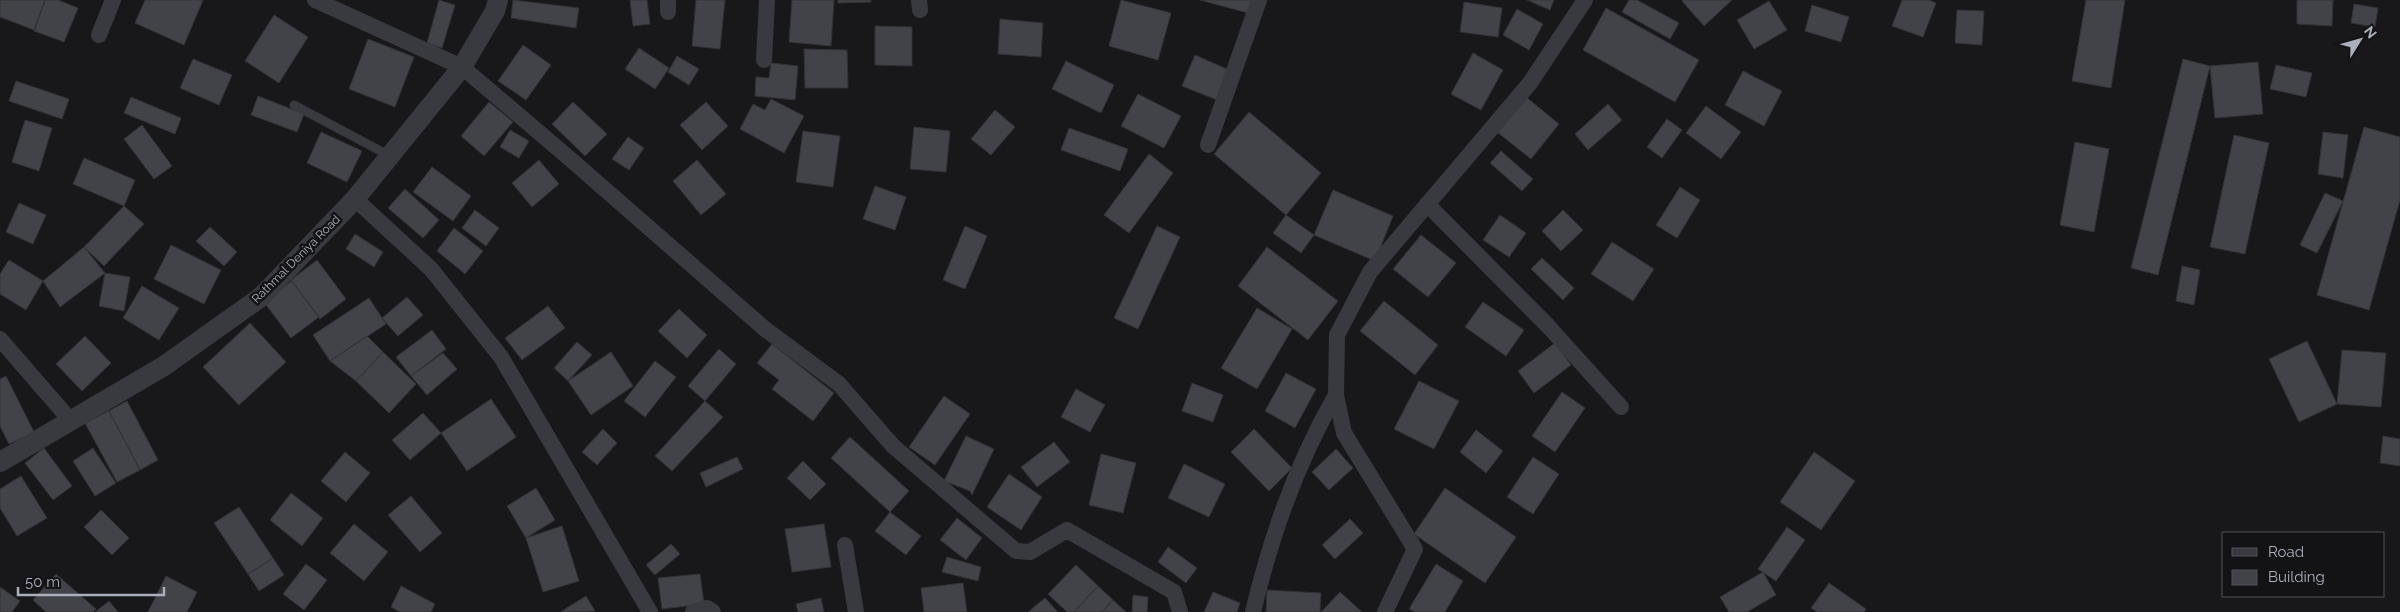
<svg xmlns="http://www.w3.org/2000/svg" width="2400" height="612" font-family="Raleway,sans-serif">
<rect width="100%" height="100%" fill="#18181b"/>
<!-- building -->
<path fill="#424348" stroke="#323237" d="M0 0H45L34 30 0 17Z
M45 0H58L78 8 64 42 34 31Z
M145 0H203L184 45 135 23Z
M439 0 455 5 442 48 427 43Z
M513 0 579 8 576 28 511 18Z
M630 0H647L650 24 633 26Z
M696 0H725L720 49 692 46Z
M792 0H834L831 46 789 42Z
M838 0H871V2L838 3Z
M1121 0 1171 13 1158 60 1109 46Z
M1200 0H1252L1248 13Z
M1527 0H1554L1550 10Z
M1629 0H1637L1679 23 1670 39 1622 12Z
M1683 0H1732L1704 26 1682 1Z
M1902 0H1929L1936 3 1923 37 1892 26Z
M2086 0H2125L2111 88 2072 81Z
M2297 0H2333L2332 26 2297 24Z
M1769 1 1787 30 1754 49 1737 20Z
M1464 2 1502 8 1498 37 1460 32Z
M2354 4 2378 8 2375 27 2351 23Z
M1812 5 1849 17 1841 42 1805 31Z
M1606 8 1699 60 1675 102 1583 50Z
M1517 9 1543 24 1529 50 1503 35Z
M1957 10 1984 11 1982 45 1955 43Z
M274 15 308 37 279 83 245 61Z
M1000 19 1043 23 1041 57 998 54Z
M875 26 912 27V66L875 65Z
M368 39 414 57 395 107 349 89Z
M523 45 551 65 526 100 498 81Z
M639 48 669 68 655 89 625 69Z
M804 49 847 50 848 88H805Z
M1473 53 1503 70 1481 110 1451 94Z
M1195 55 1229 70 1217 100 1182 86Z
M677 56 699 69 689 85 668 72Z
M193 59 232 75 219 105 180 88Z
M2183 59 2210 66 2158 275 2131 268Z
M1066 61 1114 85 1101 113 1052 89Z
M2258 62 2263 114 2215 118 2210 66Z
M771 63 798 66 795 100 755 96 756 77 769 78Z
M2276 65 2312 73 2306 97 2270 89Z
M1743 71 1782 91 1764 126 1725 105Z
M16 81 69 99 62 119 9 101Z
M1138 94 1181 116 1164 148 1121 126Z
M258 96 304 114 297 132 251 115Z
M131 97 181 118 175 134 124 113Z
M1526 97 1559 124 1531 159 1497 132Z
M771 99 804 116 784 153 740 129 753 104 765 110Z
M489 102 513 122 484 156 461 136Z
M573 102 607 134 585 156 552 124Z
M706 102 728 126 702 150 680 125Z
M1608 104 1622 120 1588 150 1575 134Z
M1706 106 1741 132 1721 159 1686 133Z
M995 110 1015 127 991 155 971 139Z
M1249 112 1321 173 1286 215 1214 154Z
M1667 119 1682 130 1662 158 1647 147Z
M25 120 52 128 39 171 12 162Z
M142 125 172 166 154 179 124 139Z
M914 127 950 131 946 172 910 169Z
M2364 127 2400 137V200L2369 310 2317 295Z
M1069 128 1128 149 1120 171 1061 150Z
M510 130 529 141 519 158 500 147Z
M803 131 840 136 833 187 796 182Z
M321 132 362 151 347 182 307 163Z
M2323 132 2348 135 2343 178 2318 174Z
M2234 135 2269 143 2245 254 2210 247Z
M628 137 644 148 629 170 612 159Z
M2075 142 2109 149 2094 232 2060 225Z
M1501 151 1533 179 1522 191 1490 163Z
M1149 154 1173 173 1129 233 1104 215Z
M84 158 135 180 124 206 73 184Z
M539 160 559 184 532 207 512 183Z
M697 160 726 194 701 215 673 181Z
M432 167 471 196 453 221 413 192Z
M875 186 906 197 895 230 863 219Z
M1680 187 1700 200 1677 238 1656 225Z
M405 189 439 220 423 238 388 208Z
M1333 190 1393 216 1375 261 1314 235Z
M2325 193 2343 201 2317 253 2300 245Z
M19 203 46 215 33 244 6 232Z
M124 206 144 224 104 266 84 247Z
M475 210 499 228 486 246 462 228Z
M1563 210 1583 230 1561 251 1542 231Z
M1286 215 1314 235 1301 253 1273 233Z
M1500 215 1526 233 1509 257 1483 240Z
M965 226 987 236 965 289 943 280Z
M1157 226 1180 237 1138 329 1114 318Z
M210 227 237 252 224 266 196 241Z
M454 228 483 251 465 274 437 251Z
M355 234 383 252 374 267 346 249Z
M1421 235 1456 263 1428 297 1393 269Z
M1612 242 1654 269 1633 301 1591 274Z
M171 245 221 270 204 304 154 279Z
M84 247 105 273 60 307 43 281Z
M1267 247 1338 301 1308 340 1238 286Z
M1542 258 1574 288 1563 300 1531 269Z
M9 260 43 281 26 310 0 294V274Z
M317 260 346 299 320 319 291 280Z
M2182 266 2200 270 2194 305 2176 301Z
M105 273 130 277 124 311 99 306Z
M292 281 319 317 291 338 264 302Z
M142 286 179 308 159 340 123 318Z
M407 297 423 315 398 336 382 318Z
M369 298 386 324 330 361 313 335Z
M1384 301 1438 345 1415 375 1360 331Z
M1483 302 1524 330 1506 356 1465 327Z
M548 306 565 328 522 360 505 338Z
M1257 308 1292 329 1257 389 1221 368Z
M679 309 707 335 687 358 658 331Z
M250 323 286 362 239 405 203 367Z
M432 330 446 349 411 376 396 357Z
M85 336 111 363 82 391 56 364Z
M367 336 383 352 356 381 330 361Z
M2307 341 2337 404 2299 422 2269 359Z
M577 342 592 355 568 381 554 368Z
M1555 343 1571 365 1534 393 1518 371Z
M772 344 834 393 813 421 772 389 779 380 757 363Z
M719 349 736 364 705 401 688 386Z
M2342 350 2386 353 2381 407 2337 404Z
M383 352 416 384 389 413 356 381Z
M611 352 633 386 591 415 568 381Z
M443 353 457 369 427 395 411 376Z
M655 361 676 377 645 417 624 401Z
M1286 373 1316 389 1295 428 1265 411Z
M6 376 34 432 9 444 0 426V379Z
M1419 381 1459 401 1434 449 1394 429Z
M1192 383 1223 395 1213 422 1182 411Z
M1076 389 1105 405 1090 432 1061 417Z
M1562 392 1585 408 1555 452 1532 436Z
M944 396 970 414 935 465 909 447Z
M491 399 516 437 467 471 441 433Z
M127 401 158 460 140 470 109 411Z
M705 401 723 417 672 471 655 456Z
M109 411 140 470 117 482 85 423Z
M423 413 441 433 410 460 392 440Z
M603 429 617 443 597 465 582 452Z
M1254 429 1292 468 1269 491 1231 452Z
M1476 430 1503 451 1486 473 1460 452Z
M966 436 994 449 972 495 970 491 944 481Z
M2383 436 2400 439V466L2380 463Z
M850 437 909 491 890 512 831 458Z
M1054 442 1070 462 1037 487 1021 467Z
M44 448 72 486 53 500 25 463Z
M93 448 116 483 95 496 73 461Z
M1336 449 1353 468 1329 490 1312 472Z
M345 452 370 473 346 502 321 481Z
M1814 452 1855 481 1821 530 1780 502Z
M1101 454 1136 463 1123 513 1089 505Z
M737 457 743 469 706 487 700 473Z
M1533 457 1559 474 1533 514 1507 497Z
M803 461 826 484 810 500 787 478Z
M1184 464 1225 484 1209 517 1168 498Z
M1009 474 1042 497 1021 530 987 507Z
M21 476 47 518 17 536 0 508V489Z
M536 488 555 520 526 538 507 506Z
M1445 488 1516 537 1485 583 1414 534Z
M291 493 323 518 302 546 270 520Z
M411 496 442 533 420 552 388 515Z
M239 507 273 558 248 574 214 523Z
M101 510 129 538 112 555 84 527Z
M890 512 921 536 906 555 875 531Z
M957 518 982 538 966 560 940 540Z
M1350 519 1363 533 1335 559 1322 545Z
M354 524 388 552 364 581 330 553Z
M824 524 831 567 792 572 785 529Z
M562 526 579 581 543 592 526 538Z
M1787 527 1805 540 1776 581 1758 569Z
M671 544 680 554 655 575 646 565Z
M1168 547 1197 568 1186 583 1158 562Z
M947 557 981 567 978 581 942 572Z
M273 558 284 575 259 591 248 574Z
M306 564 327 580 304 610 283 594Z
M1436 564 1463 581 1445 612H1415L1409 609Z
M1076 565 1098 586 1074 612H1067L1048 594Z
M1763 572 1776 595 1747 612H1729L1720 597Z
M56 574 96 609 93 612H46L33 600Z
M700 574 704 604 662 609 658 578Z
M166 576 197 592 187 612H148Z
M963 583 967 612H924L921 588Z
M1829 583 1866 609 1864 612H1817L1811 608Z
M401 586 435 604 431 612H400L391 607Z
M1098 586 1113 600 1102 612H1074Z
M0 587 20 601 12 612H0Z
M1267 590 1321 593 1320 612H1266Z
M1213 592 1240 603 1237 612H1204Z
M1340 592 1362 612H1321Z
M1133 595 1148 597 1147 612H1132Z
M586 596 595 611 562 612V611Z
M821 598 824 612H798L796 604Z
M1045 598 1058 612H1028Z
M1113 600 1126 612H1102Z
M109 601 118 612H95Z"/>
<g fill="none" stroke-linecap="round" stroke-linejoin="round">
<!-- service -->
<path stroke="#393a40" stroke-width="9" d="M294 105 390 156"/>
<!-- minor -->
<path stroke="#393a40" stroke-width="16" d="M315 0 462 67 569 158 765 329 839 384 893 446 1016 551 1030 552 1067 530 1174 592 1180 612
M919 0 920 10
M668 12V0
M99 35 113 0
M764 60 767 0
M1208 145 1259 0
M355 199 431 269 501 357 650 612
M1427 204 1548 326 1621 407
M0 339 71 421
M845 545 856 612
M693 612 707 608 713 612
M1253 612C1271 536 1297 462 1336 395
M1385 612 1415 549 1344 433 1336 395 1337 335 1370 272 1530 83 1585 0"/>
<!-- tertiary -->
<path stroke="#393a40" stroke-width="20" d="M0 462 164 366 261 297 355 199 462 67 495 11 498 0"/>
</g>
<g text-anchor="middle" stroke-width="5" stroke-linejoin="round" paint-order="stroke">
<!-- street labels -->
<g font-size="12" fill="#abafbb" stroke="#131316">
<text transform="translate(296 259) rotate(-45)" y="4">Rathmal Deniya Road</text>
</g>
</g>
<!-- legend -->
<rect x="2222" y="532" width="162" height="65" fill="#131316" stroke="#505158"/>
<rect x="2232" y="548" width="25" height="8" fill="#393a40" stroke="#505158"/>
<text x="2268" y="557" font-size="15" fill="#abafbb">Road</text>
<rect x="2232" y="570" width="25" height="15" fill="#424348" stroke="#505158"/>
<text x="2268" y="582" font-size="15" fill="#abafbb">Building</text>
<!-- north arrow -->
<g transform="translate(2360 40) rotate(53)" stroke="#131316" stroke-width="4" paint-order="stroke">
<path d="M0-4L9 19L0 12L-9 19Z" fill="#abafbb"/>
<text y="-8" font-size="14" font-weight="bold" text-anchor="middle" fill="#abafbb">N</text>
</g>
<!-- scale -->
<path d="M18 587v8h146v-8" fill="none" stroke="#abafbb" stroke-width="2.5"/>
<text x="25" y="587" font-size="15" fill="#abafbb" stroke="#131316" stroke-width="4" paint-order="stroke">50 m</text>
</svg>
